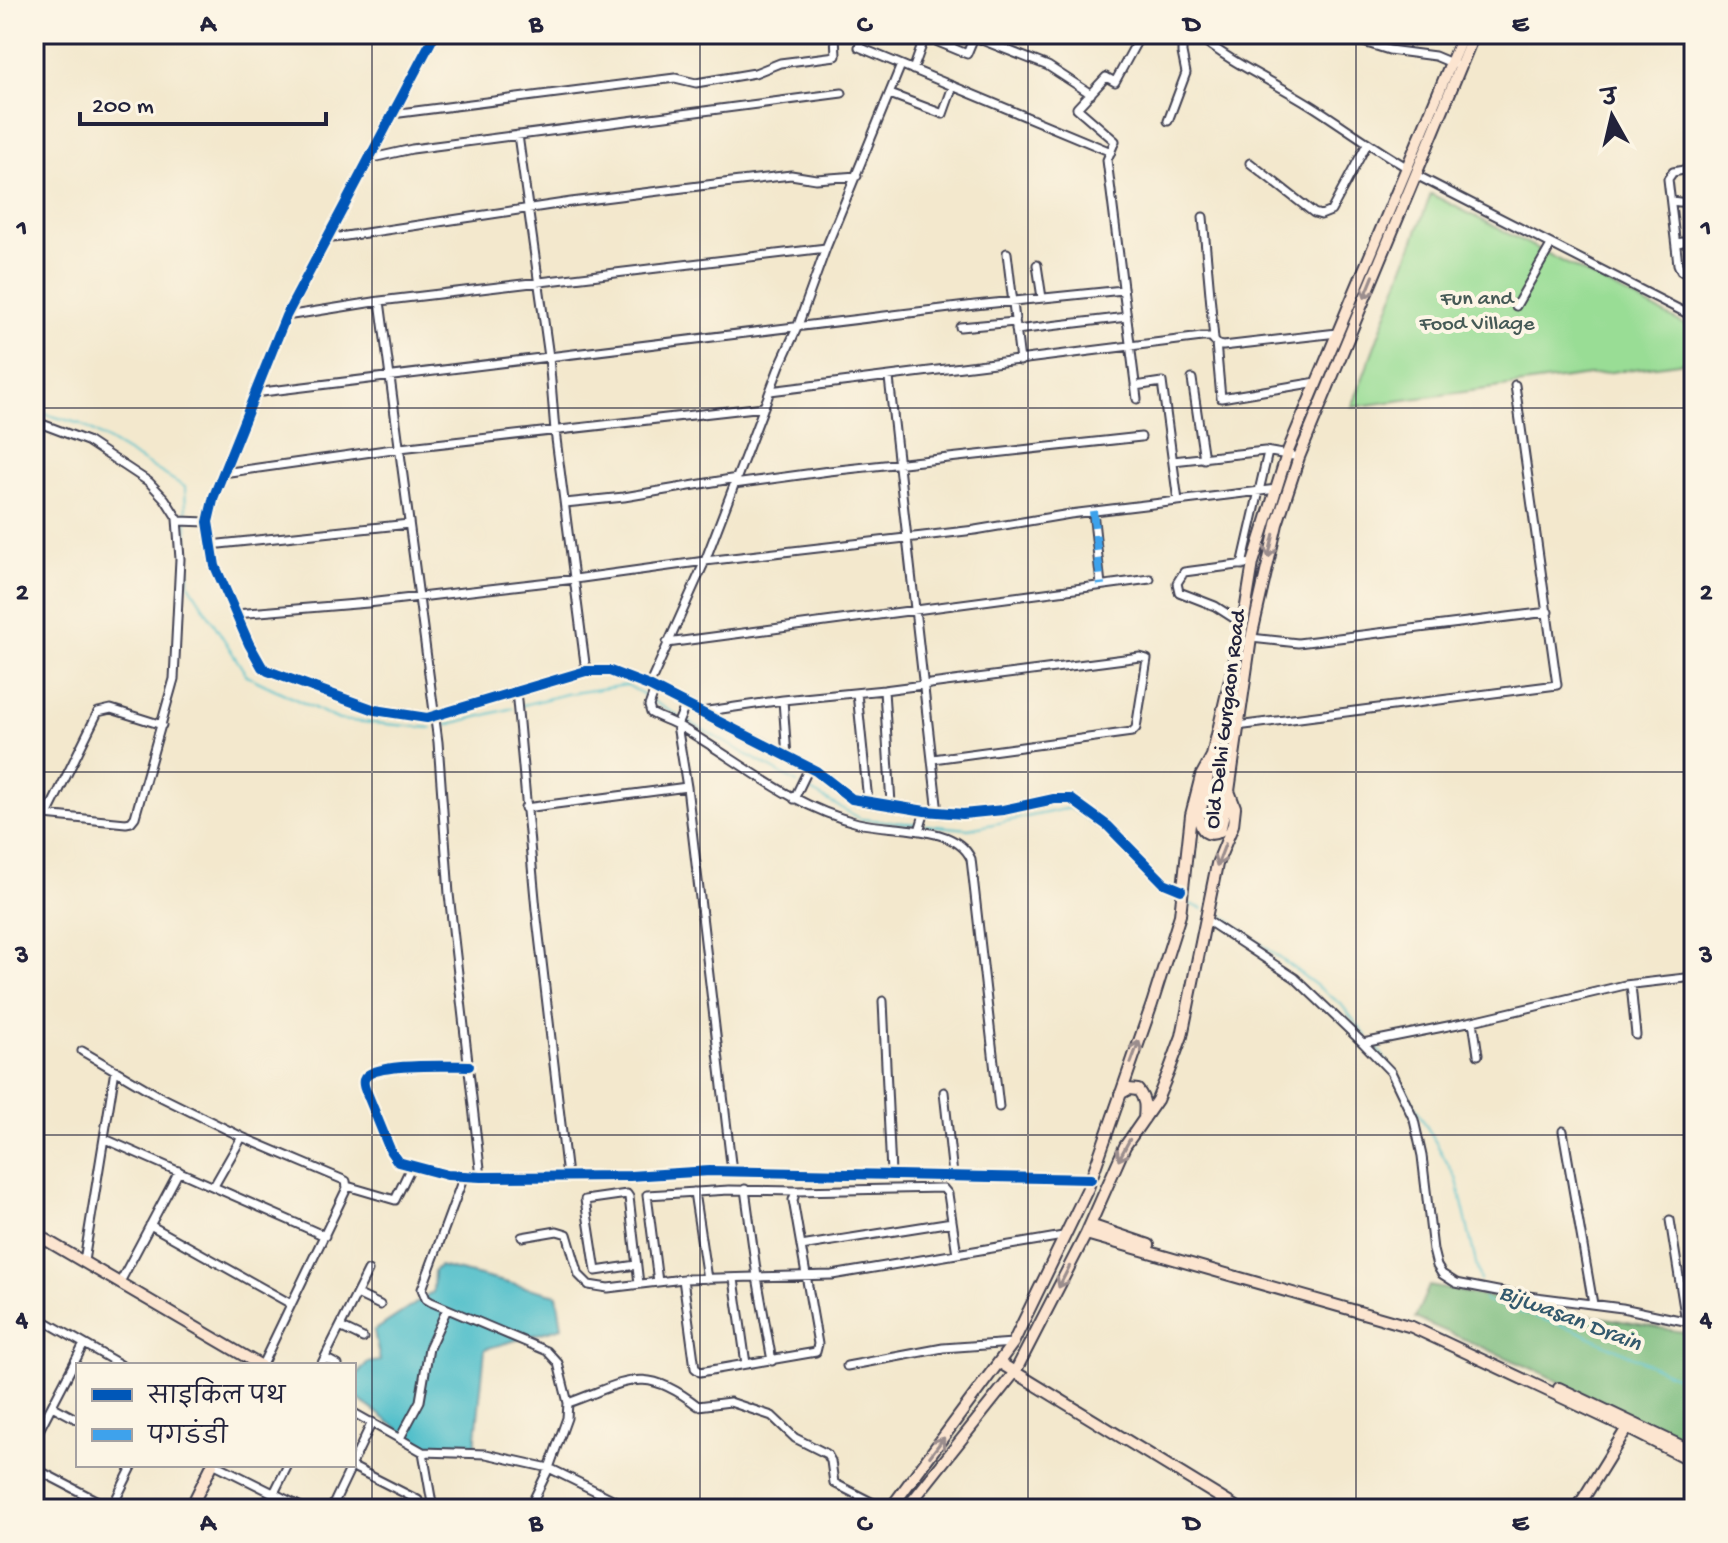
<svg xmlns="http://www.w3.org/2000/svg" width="1728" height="1543" font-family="'Gochi Hand','Playpen Sans Deva',sans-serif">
<rect width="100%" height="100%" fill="#fcf5e5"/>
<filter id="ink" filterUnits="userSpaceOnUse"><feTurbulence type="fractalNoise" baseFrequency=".0125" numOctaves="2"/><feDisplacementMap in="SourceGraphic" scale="16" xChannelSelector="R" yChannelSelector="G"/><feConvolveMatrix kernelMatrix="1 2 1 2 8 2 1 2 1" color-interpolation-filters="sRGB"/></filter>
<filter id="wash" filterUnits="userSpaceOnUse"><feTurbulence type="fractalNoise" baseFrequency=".006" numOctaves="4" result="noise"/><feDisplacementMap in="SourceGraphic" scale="32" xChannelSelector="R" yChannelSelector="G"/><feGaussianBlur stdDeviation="1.8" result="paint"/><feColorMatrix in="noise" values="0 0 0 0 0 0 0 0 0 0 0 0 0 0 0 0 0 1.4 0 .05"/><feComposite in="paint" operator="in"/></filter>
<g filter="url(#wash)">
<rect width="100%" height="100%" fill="#f3e8cd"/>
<!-- green -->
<path fill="#99dd95" stroke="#5e8068" stroke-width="2" d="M1431 194 1694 329V361L1352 407Z"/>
<!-- forest -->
<path fill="#7abc7e" stroke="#4e6f5c" stroke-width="2" d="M1429 1286 1694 1334V1451L1542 1373 1415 1318Z"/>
<!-- water -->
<path fill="#53c0cb" stroke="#3a7183" stroke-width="2" d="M439 1266 557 1295 562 1327 485 1349 475 1447 426 1449 354 1396V1378L367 1363 380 1361 374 1331 433 1292 434 1271Z"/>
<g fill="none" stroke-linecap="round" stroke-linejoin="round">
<!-- stream -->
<path stroke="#53c0cb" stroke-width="2" d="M34 411 81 424 185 487 189 584 247 676 339 720 432 728
M653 701 678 716
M519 706 566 694 627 685 648 697
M684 719 797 783
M438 727 513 708
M802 786 861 819 919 824
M925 825 969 829 1070 808 1109 834
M1155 881 1167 896 1177 899
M1187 903 1203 909
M1213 912 1225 917 1341 1004 1366 1036
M1376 1047 1398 1076 1457 1180 1480 1281
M1484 1295 1485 1301 1573 1329 1694 1385"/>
</g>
</g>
<g filter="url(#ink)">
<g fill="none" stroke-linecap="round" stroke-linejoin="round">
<defs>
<path id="street" d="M862 34 859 47 866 50 1111 152
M1196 34C1232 64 1275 82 1314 107 1345 127 1375 149 1408 168
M1338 34 1389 50 1435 56 1454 64
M926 37 967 54 974 37 1048 66 1091 94
M913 70 926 34
M890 94 943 114 953 86
M392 114 675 78 696 83 755 73 780 63 836 56 835 34
M1168 121 1186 73 1182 53V34
M518 135 549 357 555 431 586 671
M368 159 412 149 842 93
M1250 163 1314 213 1321 215 1331 211 1367 144
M1694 168 1673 172 1668 179 1678 264 1681 271 1694 278
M1416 175 1694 317
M1671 201 1688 203 1694 207
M1203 217 1214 339
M326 239 571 202 715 184 791 175 816 179 857 176
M1677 243 1694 240
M1007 253 1020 361
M1037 265 1042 298
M380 301 438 742 449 894 481 1177
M1516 306 1551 245
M286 316 380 301 826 248
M960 327 1015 322
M1016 330 1127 317
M1216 343 1221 398 1317 382
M889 378 938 813
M1192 379 1204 459
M1135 386 1162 382 1178 501
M770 391 1202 337H1211L1218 345 1223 346 1337 333
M254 393 975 305 1123 290
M1137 399 1107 160 1115 141 1077 108 1106 77 1115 82 1141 34
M34 421 87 441 149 482 165 499 179 521 208 522
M1173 461 1265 451 1299 457
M223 473 400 448 764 407
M734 484 829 471 1141 437
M565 503 624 497 737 478
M1093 511 1101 585
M210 545 409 524
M1242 565 1268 452
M236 614 368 603 575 579 705 561 975 530 1070 514 1277 489
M1243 624 1215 606 1179 592 1177 583 1184 572 1253 563
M1251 638 1298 643 1548 612
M667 643 1150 579
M649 686 705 561 780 365 797 328 826 248 901 65
M655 689 649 706 651 713C660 718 670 721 679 726 739 760 789 806 858 823 890 831 956 824 971 859L999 1107
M516 690 536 910 567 1176
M884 690 891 804
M857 693 868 801
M783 700 787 757
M686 704 677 725 687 787 732 1172
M701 712 783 700 884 690 1140 657 1147 659 1136 728 1132 732 933 759
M1237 726 1557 685 1515 385
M794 799 809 768
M525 808 687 787
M34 814 126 823 131 822 135 817 174 679 180 559 177 519
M47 815 98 712 111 709 162 725
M919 831 925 811
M1205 919 1295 978 1363 1043 1473 1021 1625 985 1694 977
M1631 985 1636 1035
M883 1001 891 1173
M1473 1021 1478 1055
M1363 1043 1391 1072 1414 1120 1422 1156 1433 1250 1437 1266 1442 1274 1456 1283 1513 1294 1622 1308 1694 1323
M82 1051 159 1096 242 1137 346 1181 347 1188 262 1365
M469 1066C451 1066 369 1062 364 1080 363 1084 365 1090 367 1093L391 1152 398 1162 447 1175 481 1177 630 1176 710 1171 1091 1179
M944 1092 953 1175
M1563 1131 1593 1304
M105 1139 325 1236
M464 1176 422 1289 426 1299 431 1302 547 1351 558 1363 568 1403 567 1418 549 1468 529 1509
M214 1186 242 1137
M347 1186 395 1200 411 1167
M745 1189 757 1277 772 1361
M694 1192 707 1279
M1670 1220 1686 1321
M150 1225 291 1304
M522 1237 557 1231 567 1234 579 1275 589 1285 608 1288 683 1279 832 1275 1063 1236
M801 1246 952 1222
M84 1261 115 1070
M636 1265 596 1271 585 1200 627 1194 629 1197 639 1284
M683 1279 695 1368 700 1372 816 1352 818 1344 793 1200 796 1191 943 1188 948 1194 957 1254
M734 1279 746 1364
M658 1282 647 1195 729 1190 796 1191
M119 1284 179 1171
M357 1294 380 1305
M48 1323 121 1365
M340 1327 363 1338
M325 1358 338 1365
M321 1365 368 1271
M847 1366 943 1348 1013 1343
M568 1403C627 1382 643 1363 698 1406L730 1402 772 1416 795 1438 827 1454 831 1461 834 1483 885 1509
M52 1406 78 1420
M354 1413 423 1452 486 1454 549 1468 610 1498 628 1509
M400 1438 420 1401 429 1348 447 1309
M34 1440 84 1344
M423 1452 433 1509
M354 1460 372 1422
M217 1465 305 1509
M351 1466 418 1500V1509
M34 1468 111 1508
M274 1493 288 1465
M111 1509 133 1465
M331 1509 352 1465"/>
<path id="secondary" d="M435 34 286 316 214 496 208 522 215 566 249 644 262 667 268 671 375 710 427 718 586 671H610L649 686 816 771 852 799 925 811 963 814 1003 810 1054 799H1071L1108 826 1164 883 1181 890
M1210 767 1199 819C1201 831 1208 838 1220 831L1229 793
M1120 1094 1129 1089 1138 1090C1146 1100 1145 1107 1144 1119
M1090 1225 1149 1245
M34 1233 260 1365
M1086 1234 1412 1327 1627 1428 1694 1462
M1000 1363 1239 1509
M1559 1388 1694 1452
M190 1509 212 1465
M890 1509 1013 1343 1088 1188 1152 1004 1180 915 1191 815 1201 776 1212 756 1243 624 1253 563 1288 451 1463 34
M906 1509 1015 1372 1086 1234 1125 1146 1157 1100 1169 1071 1182 1036 1217 864 1233 825 1235 807 1229 791 1251 638 1277 524 1299 457 1474 34
M1577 1509 1630 1423"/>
</defs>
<!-- street casing -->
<use href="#street" stroke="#414051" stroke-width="11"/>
<!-- secondary casing -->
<use href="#secondary" stroke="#414051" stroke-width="14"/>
<!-- street -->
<use href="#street" stroke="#fff" stroke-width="7"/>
<!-- secondary -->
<use href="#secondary" stroke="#fce5d0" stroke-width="10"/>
<!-- quiet -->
<path stroke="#3ea2ec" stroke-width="8" stroke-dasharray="16 8" stroke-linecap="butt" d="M1093 511 1101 585"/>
<defs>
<path id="cycleway" d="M435 34 286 316 214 496 208 522 215 566 249 644 262 667 268 671 375 710 427 718 586 671H610L649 686 816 771 852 799 925 811 963 814 1003 810 1054 799H1071L1108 826 1164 883 1181 890
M469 1066C451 1066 369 1062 364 1080 363 1084 365 1090 367 1093L391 1152 398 1162 447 1175 481 1177 630 1176 710 1171 1091 1179"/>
</defs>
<!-- cycleway casing -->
<use href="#cycleway" stroke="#fcf5e5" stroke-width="15"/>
<!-- cycleway -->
<use href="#cycleway" stroke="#0057b8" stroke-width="10"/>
</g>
<!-- one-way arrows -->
<defs><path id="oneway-shaft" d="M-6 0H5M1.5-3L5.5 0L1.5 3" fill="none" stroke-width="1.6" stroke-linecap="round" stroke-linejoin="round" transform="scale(2)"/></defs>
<g stroke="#9a8d8d">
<use href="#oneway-shaft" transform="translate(1369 287) rotate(112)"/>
<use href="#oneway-shaft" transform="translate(1271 546) rotate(103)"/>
<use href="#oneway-shaft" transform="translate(1221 855) rotate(111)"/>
<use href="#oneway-shaft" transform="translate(1135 1052) rotate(-70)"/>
<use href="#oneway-shaft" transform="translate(1124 1150) rotate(118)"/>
<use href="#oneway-shaft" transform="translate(1064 1277) rotate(117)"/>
<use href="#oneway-shaft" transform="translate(937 1447) rotate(-53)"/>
</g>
</g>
<!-- grid -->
<path fill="none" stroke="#22223b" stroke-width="2" stroke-opacity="0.55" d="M372 34V1509M700 34V1509M1028 34V1509M1356 34V1509M34 408H1694M34 772H1694M34 1135H1694"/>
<g text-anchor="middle" stroke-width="8" stroke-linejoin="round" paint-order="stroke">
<!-- park labels -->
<g font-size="22" fill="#465a56" stroke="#fcf5e5">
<text x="1477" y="304">Fun and<tspan x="1477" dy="25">Food Village</tspan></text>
</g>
<!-- street labels -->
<g font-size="22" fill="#22223b" stroke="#fcf5e5">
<text transform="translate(1223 719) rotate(-83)" y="8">Old Delhi Gurgaon Road</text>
</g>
<!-- water labels -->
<g font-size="24" font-style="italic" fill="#33596d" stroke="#fcf5e5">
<text transform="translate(1571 1316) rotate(21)" y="8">Bijwasan Drain</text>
</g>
</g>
<!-- margin -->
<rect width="1728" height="1543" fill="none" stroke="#fcf5e5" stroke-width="88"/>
<!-- legend -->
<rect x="76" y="1363" width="280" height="104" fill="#fcf5e5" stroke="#a5a1a1" stroke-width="2"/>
<rect x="92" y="1389" width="40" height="12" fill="#0057b8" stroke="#a5a1a1" stroke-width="2"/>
<text x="148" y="1403" font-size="24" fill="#22223b">साइकिल पथ</text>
<rect x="92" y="1429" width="40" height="12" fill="#3ea2ec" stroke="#a5a1a1" stroke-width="2"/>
<text x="148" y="1443" font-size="24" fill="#22223b">पगडंडी</text>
<!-- north arrow -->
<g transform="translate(1612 116) rotate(352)" stroke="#fcf5e5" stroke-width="6" paint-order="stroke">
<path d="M0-6L14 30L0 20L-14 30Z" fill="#22223b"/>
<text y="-12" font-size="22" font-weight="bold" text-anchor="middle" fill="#22223b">उ</text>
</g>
<!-- scale -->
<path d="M80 112v12h246v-12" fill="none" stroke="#22223b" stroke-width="4"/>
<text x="92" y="112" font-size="24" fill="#22223b" stroke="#fcf5e5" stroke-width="6" paint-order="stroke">200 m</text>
<rect x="44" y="44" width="1640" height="1455" fill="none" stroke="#22223b" stroke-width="3"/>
<g font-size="26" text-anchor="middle" font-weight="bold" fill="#22223b">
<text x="208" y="31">A</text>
<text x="536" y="31">B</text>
<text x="864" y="31">C</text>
<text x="1192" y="31">D</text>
<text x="1520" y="31">E</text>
<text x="22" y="235">1</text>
<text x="1706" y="235">1</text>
<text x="22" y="599">2</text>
<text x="1706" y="599">2</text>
<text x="22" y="962">3</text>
<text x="1706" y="962">3</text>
<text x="22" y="1326">4</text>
<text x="1706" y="1326">4</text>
<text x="208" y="1530">A</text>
<text x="536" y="1530">B</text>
<text x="864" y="1530">C</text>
<text x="1192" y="1530">D</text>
<text x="1520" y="1530">E</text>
</g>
</svg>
